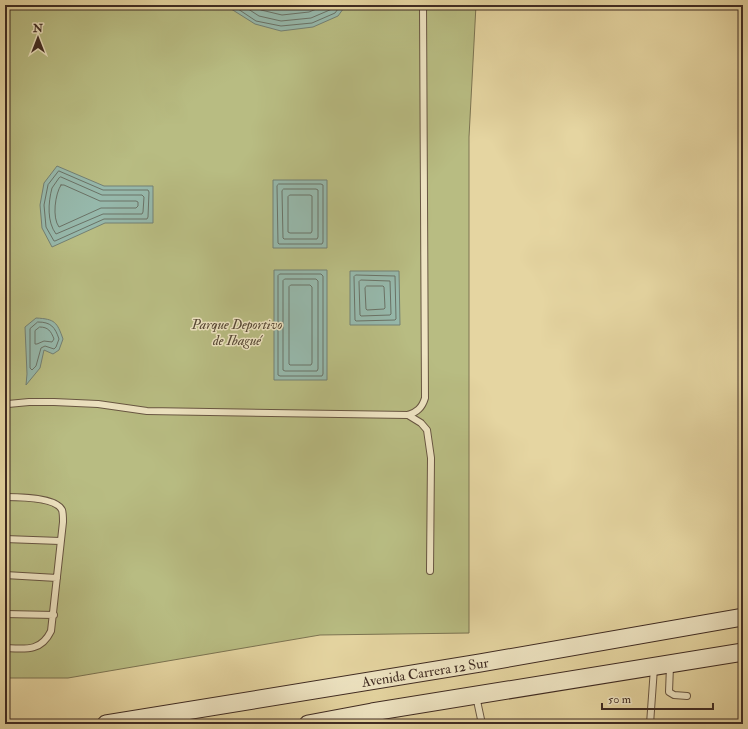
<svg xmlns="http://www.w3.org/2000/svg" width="748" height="729" font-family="'IM FELL Double Pica',serif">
<rect width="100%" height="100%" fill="#e5d5a1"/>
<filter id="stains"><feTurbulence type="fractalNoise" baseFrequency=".005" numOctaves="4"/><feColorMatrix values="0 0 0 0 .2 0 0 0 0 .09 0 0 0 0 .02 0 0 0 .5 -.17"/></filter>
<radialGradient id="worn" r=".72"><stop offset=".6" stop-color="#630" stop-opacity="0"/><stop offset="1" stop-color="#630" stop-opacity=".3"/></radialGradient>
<!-- green -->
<path fill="#b8bc82" stroke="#7c7452" d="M5 5H476L469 137V633L320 635 68 678H5Z"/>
<!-- water -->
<path fill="#96b8ab" stroke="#738074" d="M227 5H346L338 16 313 27 281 31 255 24 228 7Z
M57 166 104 186H153V223H105L52 247 42 228 40 205 44 183Z
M273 180H327V248H273Z
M274 270H327V380H274Z
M350 271H399L400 325H350Z
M36 318C55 319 57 322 63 339L59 350 53 354 44 350 40 368 26 385 27 374 25 327Z"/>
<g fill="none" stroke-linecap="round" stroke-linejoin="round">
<!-- shore -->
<path stroke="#6a7266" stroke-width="1" d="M232 5 256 21 281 26 312 23 335 13 341 5
M242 5 259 16 281 21 311 18 332 9 335 5
M253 5 261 10 282 15 309 12 326 5
M59 171 103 190H148L149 192 148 217 147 219H104L55 241H54L46 227 44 205 48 185Z
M61 177 102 195H142L144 197 143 212 142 214H103L56 234C47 222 48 203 52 188 54 185 57 181 59 178Z
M279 184H321L323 185V242L322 244H279L278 243 277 186Z
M61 185H64L100 201H136L138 202V206L136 208H101L59 227C52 218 55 194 61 185Z
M284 189H316L318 190V237L317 239H284L283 238 282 191Z
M290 195H310L312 196V231L311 233H290L288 232V197Z
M280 274H321L323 276V374L322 376H280L278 375V276Z
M356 275 395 276 396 319 395 320 356 321 355 320 354 277Z
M285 279H316L318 281V369L317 371H285L283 370V281Z
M361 280 390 281 391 314 390 315 361 316 360 315 359 282Z
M291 285H310L312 287V363L311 365H290L289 364V287Z
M367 286H383L384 287 385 308 384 309 367 310 366 309 365 288Z
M38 322C51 322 55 327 59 339L56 347 54 349 45 346 41 348 36 366 32 370 30 368V329Z
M40 327C48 327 51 331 54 339L52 342 44 341 37 344H35V331Z"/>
<defs>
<path id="lane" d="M5 407 8 404 29 402H54L98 404 147 411 408 415C417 412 422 408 425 398L423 5
M408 415 421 423 427 430 431 458 430 571
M5 497C18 497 56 497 62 510 63 513 63 519 63 522L51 631C41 652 25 649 5 648
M5 539 60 541
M5 575 57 578
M5 614 54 615
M670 666 669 692 674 695 687 696
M476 696 482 724
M650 724 654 668"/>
<path id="secondary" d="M106 724 480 663 743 617
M308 724 372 712 743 652"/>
</defs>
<!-- lane casing -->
<use href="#lane" stroke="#685642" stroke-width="8"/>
<!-- secondary casing -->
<use href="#secondary" stroke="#3f2b22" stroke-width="19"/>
<!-- lane -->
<use href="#lane" stroke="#eee4c2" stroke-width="6"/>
<!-- secondary -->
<use href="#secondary" stroke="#eee4c2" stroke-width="17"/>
</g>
<g text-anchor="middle" stroke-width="3" stroke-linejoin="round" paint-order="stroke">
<!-- park labels -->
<g font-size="14" font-style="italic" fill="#574835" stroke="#eee4c2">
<text x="237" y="329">Parque Deportivo<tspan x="237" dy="16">de Ibagué</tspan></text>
</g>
<!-- street labels -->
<g font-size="14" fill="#3f2b22" stroke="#eee4c2">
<text transform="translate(425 672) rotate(-9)" y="5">Avenida Carrera 12 Sur</text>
</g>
</g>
<!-- margin -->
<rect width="748" height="729" fill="none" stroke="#e5d5a1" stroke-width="20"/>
<rect x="6" y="6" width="736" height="717" fill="none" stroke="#3f2b22" stroke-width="2"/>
<rect x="10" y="10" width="728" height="709" fill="none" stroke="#3f2b22"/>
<!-- north arrow -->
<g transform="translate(38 38)" stroke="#eee4c2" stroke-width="3" paint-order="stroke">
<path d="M0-3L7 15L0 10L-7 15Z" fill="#3f2b22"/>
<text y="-6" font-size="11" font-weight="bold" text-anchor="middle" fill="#3f2b22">N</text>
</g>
<!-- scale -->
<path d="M602 703v6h111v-6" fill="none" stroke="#3f2b22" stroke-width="2"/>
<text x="608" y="703" font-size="12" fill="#3f2b22" stroke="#eee4c2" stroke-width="3" paint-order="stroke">50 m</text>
<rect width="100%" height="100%" filter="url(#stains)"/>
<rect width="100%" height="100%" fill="url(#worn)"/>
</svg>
